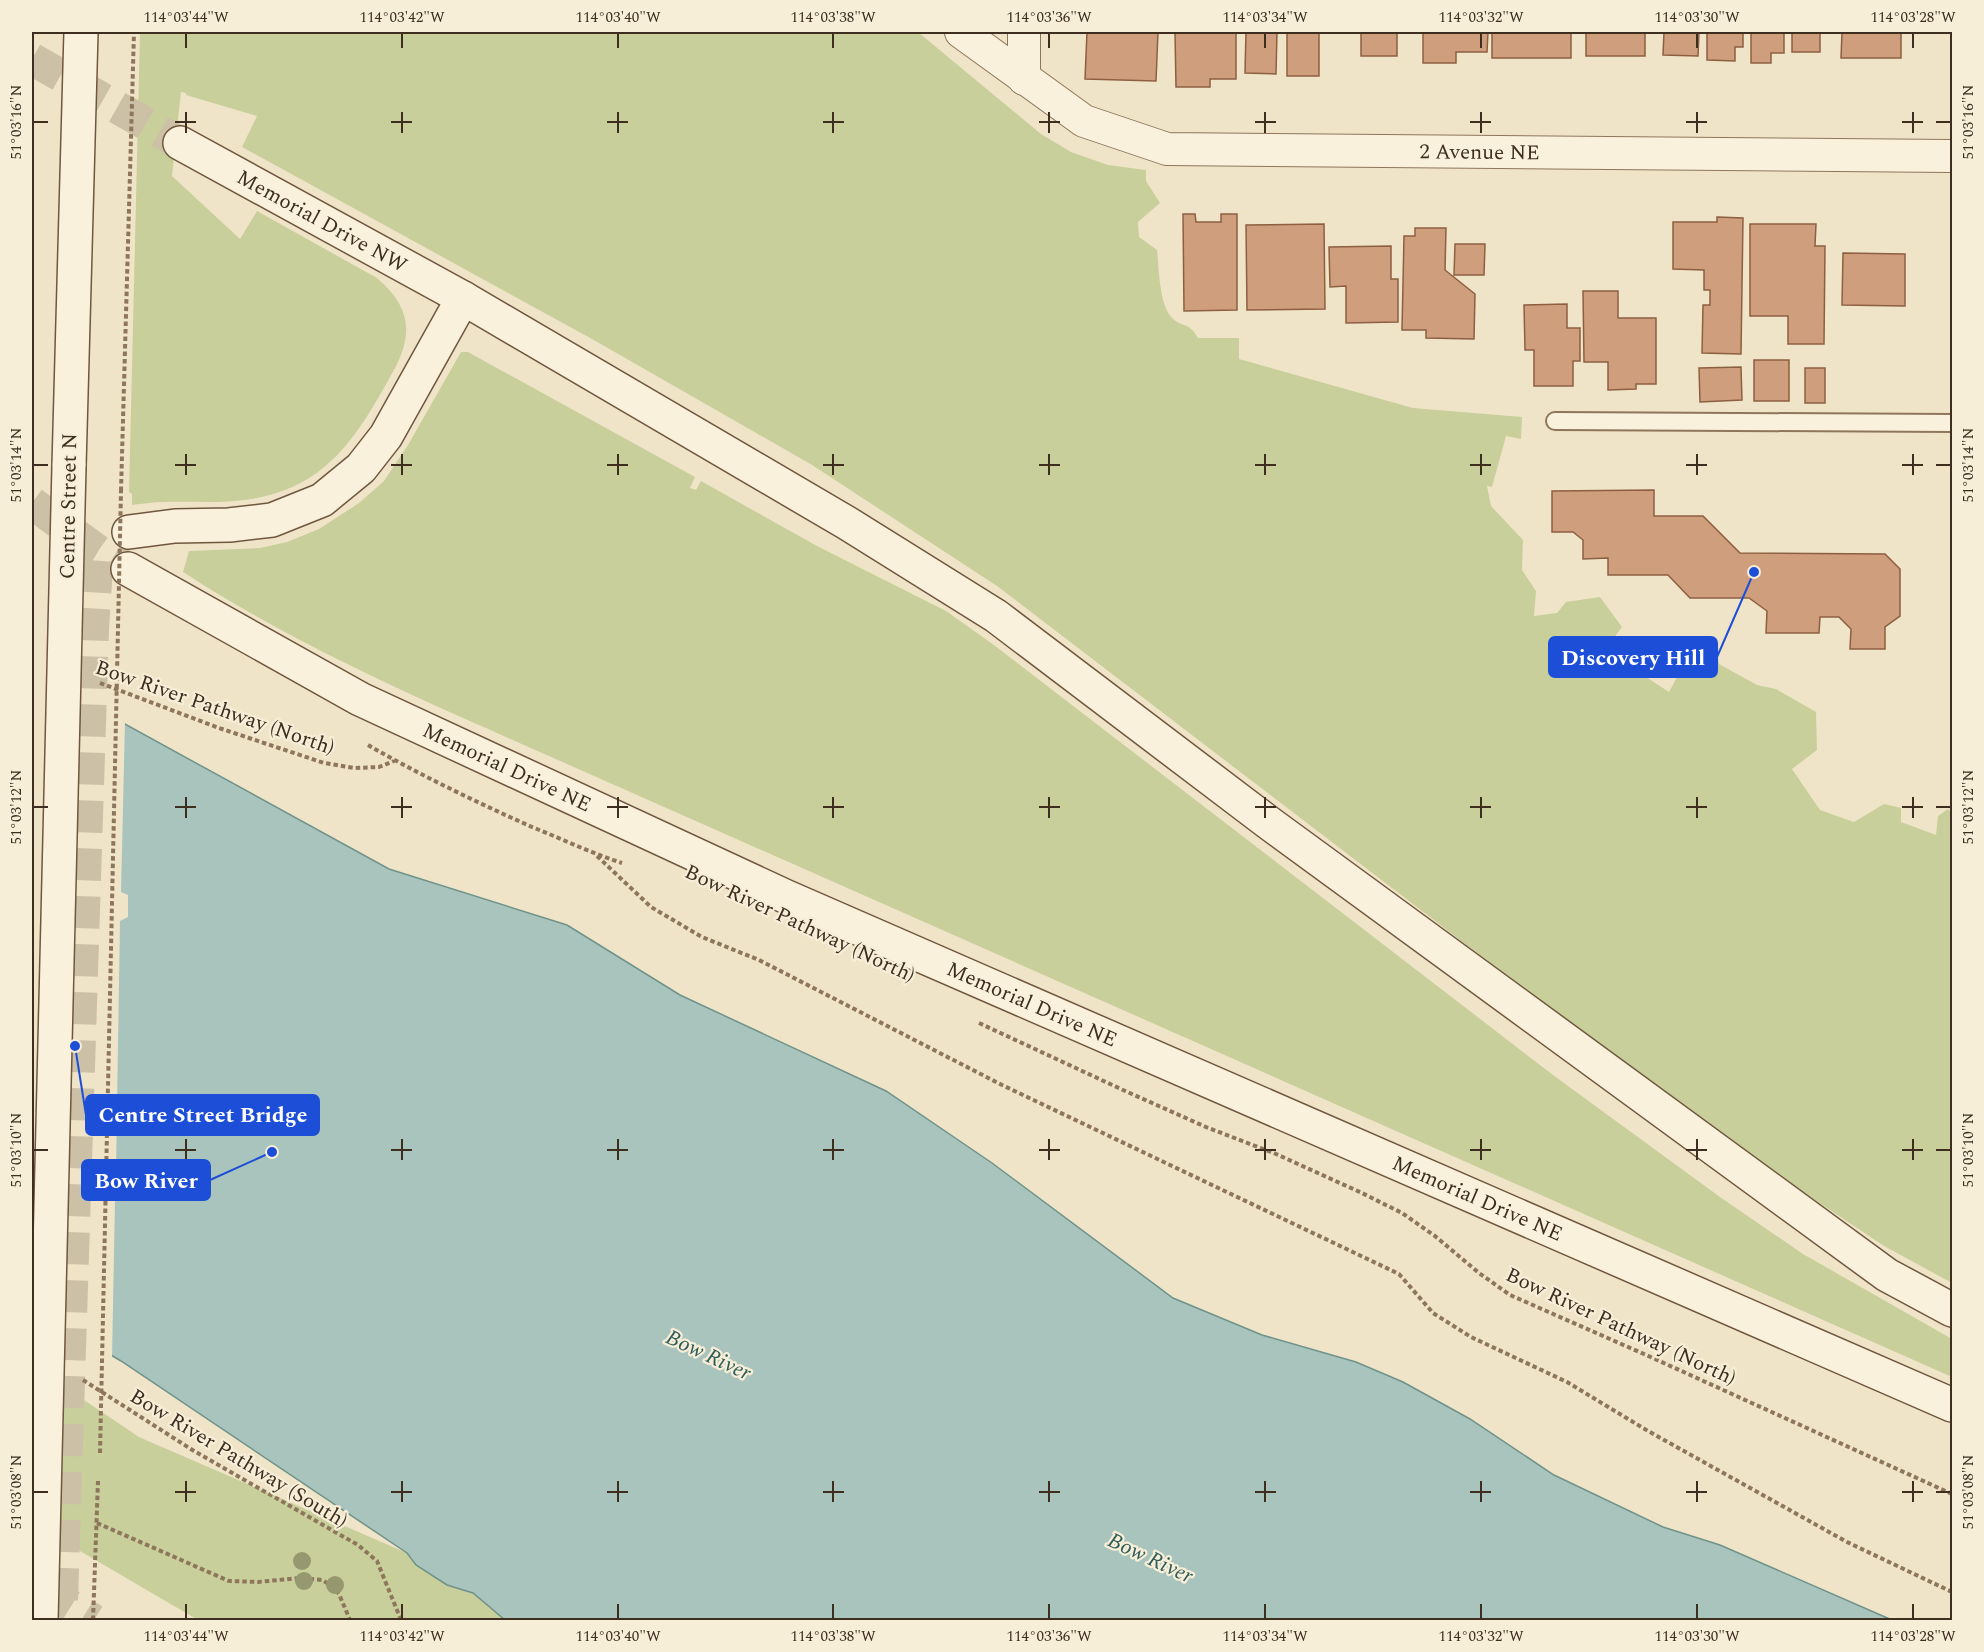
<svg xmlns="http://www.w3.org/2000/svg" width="1984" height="1652" font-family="Spectral,serif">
<rect width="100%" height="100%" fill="#f0e4c8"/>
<!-- green -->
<path fill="#c9cf9b" d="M140 32H918L1041 134 1071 152 1108 165 1146 170V181L1160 203 1138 222 1139 237 1157 250C1159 268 1159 306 1173 319 1184 328 1189 322 1198 338H1239V359L1413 408 1522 417 1521 439 1506 436 1492 487 1487 486 1491 506 1523 540 1522 570 1536 591 1534 616 1557 613 1566 602 1600 597 1622 627 1605 650 1669 692 1697 640 1716 644 1719 664 1757 685 1776 689 1816 712 1817 750 1792 769 1820 810 1854 822 1884 804 1901 808V822L1936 835 1938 816 1948 809 1952 814V1283L1884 1246 1770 1170 1655 1089 997 586 812 465 592 339 242 147 257 116 186 95V93L181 92 172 176 240 239 257 211 377 278C410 306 414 333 394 370 359 433 329 487 251 499 222 504 192 501 164 502 153 502 142 504 132 505V494L129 492Z
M461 352H468L695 477 690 488 696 490 701 481 817 546 946 611 994 645 1553 1075 1720 1197 1803 1254 1952 1339V1377L445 710C355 669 266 626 183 572L189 551 260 548 287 542 319 529 359 503 384 481 408 445Z
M32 1365 139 1437 407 1553 416 1565 447 1585 473 1593 505 1620H198L32 1523Z"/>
<!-- water -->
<path fill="#a9c4bc" stroke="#6f938a" stroke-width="1.5" d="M32 673 389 869 567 925 680 995 886 1091 992 1163 1173 1298 1262 1335 1356 1362 1403 1382 1470 1419 1554 1475 1663 1527 1720 1545 1892 1620H505L473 1593 447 1585 416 1565 407 1553 121 1361 32 1308Z"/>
<!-- pier -->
<path fill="#f0e4c8" d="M32 670 125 721 121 892 128 895V917L120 921 116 1170 122 1174V1197L115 1200 112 1359 32 1311Z"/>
<!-- building -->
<path fill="#cf9f7d" stroke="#8d5f41" stroke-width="1.5" d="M1087 32H1158L1156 81 1085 79Z
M1175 32H1236V79H1210V87H1176Z
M1246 32H1277L1276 74 1245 73Z
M1287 32H1319V76H1287Z
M1361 32H1397V56H1361Z
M1423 32H1488L1487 52H1456V63H1423Z
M1492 32H1571V58H1492Z
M1586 32H1645V56H1586Z
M1664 32H1699L1698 56 1663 55Z
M1707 32H1743V47H1735V61L1707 60Z
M1751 32H1784V53H1771V63H1751Z
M1792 32H1820V52H1792Z
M1842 32H1901V58H1841Z
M1183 214H1195L1196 222H1221V214H1237V310L1184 311Z
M1717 217 1743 218 1741 354 1702 353 1703 305H1710V290H1704V270L1673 269V222H1717Z
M1324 224 1325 309 1247 310 1246 225Z
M1750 224H1816L1815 246H1825L1824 344H1788V316H1750Z
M1415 228H1446L1445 270 1475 294 1474 339 1426 338V330H1402L1404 236H1415Z
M1455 244H1485L1484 275H1454Z
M1391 246V279H1398V322L1346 323V286L1330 287 1329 247Z
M1843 253 1905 254V306L1842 305Z
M1583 291H1618V318H1656V384H1636V389L1608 390V362H1584Z
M1567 304V328H1580V361H1573V386H1534V350H1525L1524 305Z
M1754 360H1789V401H1754Z
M1741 367 1742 400 1700 402 1699 368Z
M1805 368H1825V403H1805Z
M1654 490V516H1703L1740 553 1885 554 1900 569V616L1885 627V649H1850L1851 629 1839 617H1820L1819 633H1766L1767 611 1749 598H1690L1668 575H1608V558L1583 559V540L1573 532H1552V491Z"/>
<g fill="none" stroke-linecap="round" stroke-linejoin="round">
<!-- street-tunnel -->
<path stroke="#ccc0a6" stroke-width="32" stroke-dasharray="32 16" stroke-linecap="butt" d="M43 1591 62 1600 94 1620
M62 1600 93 629 98 551"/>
<!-- secondary-tunnel -->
<path stroke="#ccc0a6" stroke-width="33" stroke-dasharray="33 16" stroke-linecap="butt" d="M32 59 180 143
M32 503 98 551 128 569"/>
<defs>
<path id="lane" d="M1555 421 1952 423"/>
<g id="street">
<path id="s1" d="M961 32 1084 121 1167 149 1952 156"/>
<path d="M1024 32V79"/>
</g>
<g id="secondary">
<path id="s2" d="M180 143 463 298 847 523 996 616 1269 823 1887 1275 1952 1310"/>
<path d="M69 466 81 32"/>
<path d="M129 532 175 526 229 525 272 520 322 500 361 468 386 436 463 298"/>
<path id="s3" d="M128 569 360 699 789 898 1952 1405"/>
</g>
</defs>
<!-- lane casing -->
<use href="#lane" stroke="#8d765c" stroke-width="20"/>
<!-- street casing -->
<use href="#street" stroke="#8d765c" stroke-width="34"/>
<!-- secondary casing -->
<use href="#secondary" stroke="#6f573f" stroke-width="36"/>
<!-- path -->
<path stroke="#8d765c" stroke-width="4" stroke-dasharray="4.5 3" stroke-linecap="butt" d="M121 491 134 32
M100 683 219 728 324 763 354 768 379 767 394 761
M368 745C420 775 476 802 532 827 562 839 591 853 622 863
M597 856 651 907 702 937 759 960 1002 1085 1399 1274 1433 1313 1471 1337 1567 1382 1648 1431 1847 1542 1952 1592
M979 1023 1123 1090 1206 1127 1276 1154 1362 1193 1402 1213 1435 1236 1479 1273 1510 1295 1644 1354 1952 1494
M83 1380 194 1451 358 1545 377 1561 401 1620
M97 1523 229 1581 258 1582 299 1578 322 1580 332 1586 339 1594 350 1620"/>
<!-- lane -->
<use href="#lane" stroke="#faf1dc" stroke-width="16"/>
<!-- street -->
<use href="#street" stroke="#faf1dc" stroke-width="32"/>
<!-- secondary -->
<use href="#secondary" stroke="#faf1dc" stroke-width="33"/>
<defs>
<path id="secondary-bridge" d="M41 1620 69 466"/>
</defs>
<!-- secondary-bridge casing -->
<use href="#secondary-bridge" stroke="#6f573f" stroke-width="36" stroke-linecap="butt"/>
<!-- path-bridge -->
<path stroke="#8d765c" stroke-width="4" stroke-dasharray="4.5 3" stroke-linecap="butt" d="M100 1453 121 491
M93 1620 98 1481"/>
<!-- secondary-bridge -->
<use href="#secondary-bridge" stroke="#faf1dc" stroke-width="33"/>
</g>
<!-- trees -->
<g fill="#96986f">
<circle cx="302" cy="1561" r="9"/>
<circle cx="304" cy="1581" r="9"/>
<circle cx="335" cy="1585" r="9"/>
</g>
<!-- ticks -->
<path fill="none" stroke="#3d2e20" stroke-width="2" d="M186 33V48M402 33V48M618 33V48M833 33V48M1049 33V48M1265 33V48M1481 33V48M1697 33V48M1913 33V48M186 112V133M402 112V133M618 112V133M833 112V133M1049 112V133M1265 112V133M1481 112V133M1697 112V133M1913 112V133M33 122H48M175 122H196M391 122H412M607 122H628M823 122H844M1039 122H1060M1255 122H1276M1470 122H1491M1686 122H1707M1902 122H1923M1936 122H1951M186 454V475M402 454V475M618 454V475M833 454V475M1049 454V475M1265 454V475M1481 454V475M1697 454V475M1913 454V475M33 465H48M175 465H196M391 465H412M607 465H628M823 465H844M1039 465H1060M1255 465H1276M1470 465H1491M1686 465H1707M1902 465H1923M1936 465H1951M186 797V818M402 797V818M618 797V818M833 797V818M1049 797V818M1265 797V818M1481 797V818M1697 797V818M1913 797V818M33 807H48M175 807H196M391 807H412M607 807H628M823 807H844M1039 807H1060M1255 807H1276M1470 807H1491M1686 807H1707M1902 807H1923M1936 807H1951M186 1139V1160M402 1139V1160M618 1139V1160M833 1139V1160M1049 1139V1160M1265 1139V1160M1481 1139V1160M1697 1139V1160M1913 1139V1160M33 1150H48M175 1150H196M391 1150H412M607 1150H628M823 1150H844M1039 1150H1060M1255 1150H1276M1470 1150H1491M1686 1150H1707M1902 1150H1923M1936 1150H1951M186 1481V1502M402 1481V1502M618 1481V1502M833 1481V1502M1049 1481V1502M1265 1481V1502M1481 1481V1502M1697 1481V1502M1913 1481V1502M33 1492H48M175 1492H196M391 1492H412M607 1492H628M823 1492H844M1039 1492H1060M1255 1492H1276M1470 1492H1491M1686 1492H1707M1902 1492H1923M1936 1492H1951M186 1604V1619M402 1604V1619M618 1604V1619M833 1604V1619M1049 1604V1619M1265 1604V1619M1481 1604V1619M1697 1604V1619M1913 1604V1619"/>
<g text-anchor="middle" stroke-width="4.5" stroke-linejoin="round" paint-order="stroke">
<!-- street labels -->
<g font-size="21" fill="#3d2e20" stroke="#f7eed8">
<text dy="7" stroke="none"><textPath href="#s1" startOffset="552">2 Avenue NE</textPath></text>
<text dy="7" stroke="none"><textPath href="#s2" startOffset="162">Memorial Drive NW</textPath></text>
<text transform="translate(68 506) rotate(-89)" y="7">Centre Street N</text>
<text transform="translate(215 707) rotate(19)" y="7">Bow River Pathway (North)</text>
<text dy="7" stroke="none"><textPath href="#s3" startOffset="428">Memorial Drive NE</textPath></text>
<text transform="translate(800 923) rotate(25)" y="7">Bow River Pathway (North)</text>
<text dy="7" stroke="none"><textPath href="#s3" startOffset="1004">Memorial Drive NE</textPath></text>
<text dy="7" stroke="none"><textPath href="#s3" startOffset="1490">Memorial Drive NE</textPath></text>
<text transform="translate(1621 1326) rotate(25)" y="7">Bow River Pathway (North)</text>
<text transform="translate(239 1458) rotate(31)" y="7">Bow River Pathway (South)</text>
</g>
<!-- water labels -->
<g font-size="22" font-style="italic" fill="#2f5d5a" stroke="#f7eed8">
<text transform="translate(709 1354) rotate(25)" y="8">Bow River</text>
<text transform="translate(1151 1557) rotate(25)" y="8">Bow River</text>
</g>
</g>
<!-- callouts -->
<path fill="none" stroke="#1d4ed8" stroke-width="2" d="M1754 572L1717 657M75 1046L86 1115M272 1152L210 1180"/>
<g fill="#1d4ed8" stroke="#f7eed8" stroke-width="2">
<circle cx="1754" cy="572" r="6"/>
<circle cx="75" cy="1046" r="6"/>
<circle cx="272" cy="1152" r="6"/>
</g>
<g fill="#1d4ed8" stroke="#1d4ed8" stroke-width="2">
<rect x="1549" y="637" width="168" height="40" rx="6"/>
<rect x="86" y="1095" width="233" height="40" rx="6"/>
<rect x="82" y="1160" width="128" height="40" rx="6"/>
</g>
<g font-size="22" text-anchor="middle" font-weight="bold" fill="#fff">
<text x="1633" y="665">Discovery Hill</text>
<text x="203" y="1122">Centre Street Bridge</text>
<text x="146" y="1188">Bow River</text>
</g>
<!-- border -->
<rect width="1984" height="1652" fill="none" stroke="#f7eed8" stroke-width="66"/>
<rect x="33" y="33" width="1918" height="1586" fill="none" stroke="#3d2e20" stroke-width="2"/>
<g font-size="15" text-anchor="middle" fill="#3d2e20">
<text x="186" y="22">114°03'44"W</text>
<text x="402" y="22">114°03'42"W</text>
<text x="618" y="22">114°03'40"W</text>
<text x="833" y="22">114°03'38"W</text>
<text x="1049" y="22">114°03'36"W</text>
<text x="1265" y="22">114°03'34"W</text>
<text x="1481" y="22">114°03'32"W</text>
<text x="1697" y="22">114°03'30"W</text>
<text x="1913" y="22">114°03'28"W</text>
<text transform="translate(16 122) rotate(-90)" y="5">51°03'16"N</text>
<text transform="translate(1968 122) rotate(-90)" y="5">51°03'16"N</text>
<text transform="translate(16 465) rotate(-90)" y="5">51°03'14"N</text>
<text transform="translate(1968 465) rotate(-90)" y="5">51°03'14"N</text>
<text transform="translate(16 807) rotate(-90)" y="5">51°03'12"N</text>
<text transform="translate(1968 807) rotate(-90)" y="5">51°03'12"N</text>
<text transform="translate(16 1150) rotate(-90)" y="5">51°03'10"N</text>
<text transform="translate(1968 1150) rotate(-90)" y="5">51°03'10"N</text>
<text transform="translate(16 1492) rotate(-90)" y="5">51°03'08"N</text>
<text transform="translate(1968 1492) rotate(-90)" y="5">51°03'08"N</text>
<text x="186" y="1641">114°03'44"W</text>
<text x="402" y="1641">114°03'42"W</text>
<text x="618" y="1641">114°03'40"W</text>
<text x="833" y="1641">114°03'38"W</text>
<text x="1049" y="1641">114°03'36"W</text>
<text x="1265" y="1641">114°03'34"W</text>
<text x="1481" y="1641">114°03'32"W</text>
<text x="1697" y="1641">114°03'30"W</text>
<text x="1913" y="1641">114°03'28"W</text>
</g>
</svg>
